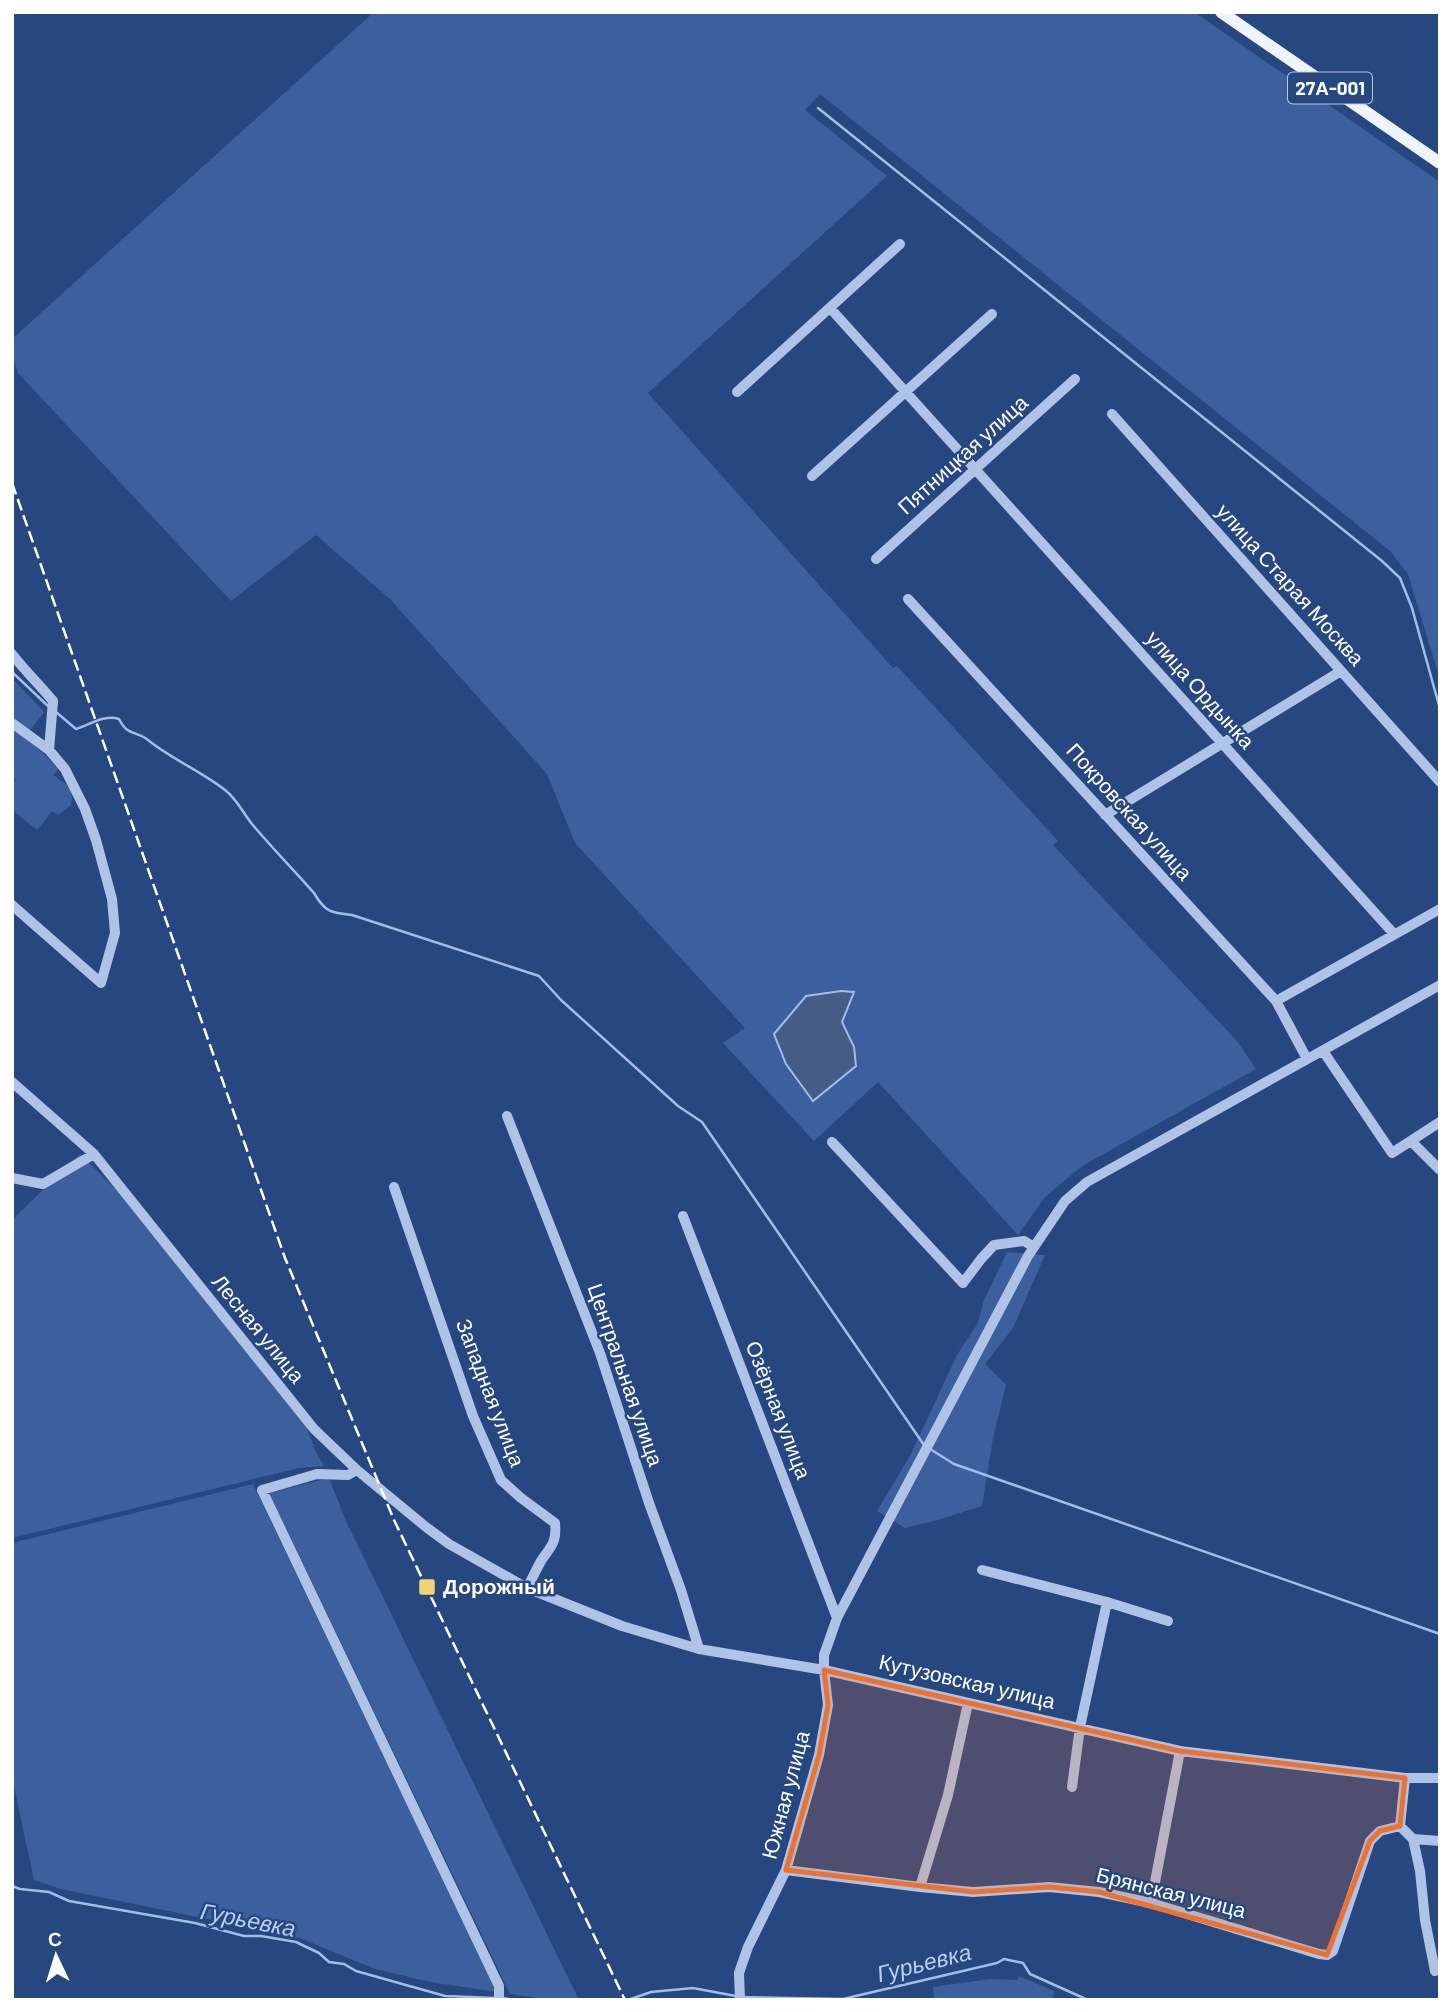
<svg xmlns="http://www.w3.org/2000/svg" width="1452" height="2012" font-family="Barlow,sans-serif">
<rect width="100%" height="100%" fill="#274780"/>
<!-- green -->
<path fill="#3c609e" d="M374 12H1194L1440 182V680L1408 574 1390 551 820 94 805 110 887 176 648 393 893 668 897 666 1058 841 1053 845 1237 1041 1256 1069 1082 1166 1045 1197 1018 1235 878 1082 814 1141 723 1043 745 1028 575 843 547 774 390 599 316 535 231 601 18 373 12 356V339Z
M12 678 44 712 29 732 12 720Z
M12 728 42 752 58 769 53 775C68 786 74 786 71 805L58 815 52 811 37 830 12 810V779L19 783 12 777Z
M80 1154 146 1219 304 1421 315 1450 324 1466 299 1468 12 1538V1220Z
M1007 1252 1045 1255 1013 1328 985 1364 1006 1385 993 1438 982 1506 938 1520 905 1528 877 1511 910 1456 957 1355 978 1323 984 1300Z
M329 1478 346 1521 579 2000 538 1998 510 1994 269 1493Z
M253 1484 497 1992 430 1982 375 1969 300 1938 61 1889 34 1880 12 1777V1543Z
M1019 1976 1054 1991 1052 2000H966V1998L934 2000 933 1987 990 1979 1017 1980Z"/>
<!-- water -->
<path fill="#455c85" stroke="#a3bde6" stroke-width="2" d="M841 991 854 992 842 1022 854 1047 856 1066 813 1101 786 1064 774 1034 806 996Z"/>
<g fill="none" stroke-linecap="round" stroke-linejoin="round">
<!-- stream -->
<path stroke="#a3bde6" stroke-width="2.5" d="M818 108 1382 561 1400 578 1412 608 1440 709
M12 672 48 706
M56 712 76 729C89 725 105 714 119 719 128 737 136 730 148 740 171 759 201 771 225 790 237 799 243 813 252 824 272 848 294 870 314 893 325 912 331 913 352 915L539 976 561 1000 678 1106 702 1122 924 1445
M930 1449 954 1464 1440 1634
M12 1886 20 1889 49 1892 69 1901 195 1923 244 1936H261L296 1942 319 1953 329 1962 344 1964 356 1971 445 1996 495 1998
M502 1998 515 2000
M628 2000 651 1992 693 1988 741 1997 843 1999 997 1963 1004 1959 1023 1963 1030 1974 1088 2000"/>
<!-- minor -->
<path stroke="#afc3e6" stroke-width="10" d="M830 308 1394 934
M737 392 900 244
M1112 414 1440 782
M812 476 992 314
M876 559 1075 379
M908 599 1276 1001 1307 1059
M12 654C25 671 40 685 53 701L49 750
M12 723 49 750 65 769 85 809 96 840 112 899 115 933 101 983 12 905
M1105 815 1341 671
M1276 1001 1440 909
M1323 1051 1392 1153 1440 1122
M12 1082 94 1154 314 1429 357 1470 426 1527 449 1544 527 1588 622 1626 699 1649 824 1670 1180 1751 1405 1778H1440
M507 1116 600 1353 649 1503 681 1590 699 1649
M1411 1141 1440 1170
M832 1142 963 1283 981 1259 994 1245 1024 1241 1034 1247
M12 1178 43 1184 94 1154
M394 1187 473 1416 501 1480 521 1498 555 1523C557 1543 551 1546 541 1561 536 1570 532 1579 527 1588
M683 1216 837 1618
M357 1470 348 1475 317 1474 262 1490 499 1986V2000
M982 1570 1107 1602 1168 1621
M1072 1787 1080 1727 1107 1602
M1400 1826 1405 1778
M1413 1839 1440 1841
M786 1870 920 1887 973 1892 1049 1887 1099 1892 1151 1903 1319 1954 1327 1955 1333 1951 1370 1841 1380 1831 1400 1826 1413 1839 1420 1871 1425 1920 1435 1971
M920 1887 948 1795 968 1703
M1151 1903 1180 1751
M740 2000 739 1973 748 1947 786 1870 819 1755 828 1705 824 1670V1655L837 1618 1028 1256 1065 1201 1087 1182 1440 985"/>
<!-- major -->
<path stroke="#f0f4fd" stroke-width="12" d="M1221 12 1440 163"/>
<!-- rail -->
<path stroke="#fff" stroke-width="2.5" stroke-dasharray="12 5" stroke-linecap="butt" d="M12 483 285 1258 394 1520 625 2000"/>
</g>
<!-- marked area -->
<path fill="#eb7230" fill-opacity="0.2" stroke="#eb7230" stroke-width="5" stroke-linejoin="round" d="M824 1670 1180 1751 1405 1778 1400 1826 1380 1831 1370 1841 1327 1955 1099 1892 1049 1887 973 1892 786 1870 819 1755 828 1705Z"/>
<!-- markers -->
<rect fill="#eed475" stroke="#274780" stroke-width="2.5" x="418" y="1578" width="18" height="18" rx="3.5"/>
<g text-anchor="middle" stroke-width="5" stroke-linejoin="round" paint-order="stroke">
<!-- shield labels -->
<rect fill="#274780" stroke="#bec8d9" stroke-width="2" x="1288" y="72.5" width="84" height="31" rx="5"/>
<g font-size="19" font-weight="bold" fill="#fff">
<text x="1330" y="95">27А-001</text>
</g>
<!-- street labels -->
<g font-size="21" fill="#fff" stroke="#274780">
<text transform="translate(963 455) rotate(-42)" y="7">Пятницкая улица</text>
<text transform="translate(1290 585) rotate(48)" y="7">улица Старая Москва</text>
<text transform="translate(1200 690) rotate(48)" y="7">улица Ордынка</text>
<text transform="translate(1129 812) rotate(48)" y="7">Покровская улица</text>
<text transform="translate(258 1329) rotate(51)" y="7">Лесная улица</text>
<text transform="translate(625 1375) rotate(71)" y="7">Центральная улица</text>
<text transform="translate(490 1393) rotate(69)" y="7">Западная улица</text>
<text transform="translate(778 1410) rotate(69)" y="7">Озёрная улица</text>
<text transform="translate(967 1682) rotate(13)" y="7">Кутузовская улица</text>
<text transform="translate(786 1795) rotate(-75)" y="7">Южная улица</text>
<text transform="translate(1171 1893) rotate(14)" y="7">Брянская улица</text>
</g>
<!-- poi labels -->
<g font-size="21" font-weight="bold" fill="#fff" stroke="#274780" text-anchor="start">
<text x="443" y="1594">Дорожный</text>
</g>
<!-- water labels -->
<g font-size="23" font-style="italic" fill="#baceed" stroke="#274780">
<text transform="translate(248 1920) rotate(11)" y="8">Гурьевка</text>
<text transform="translate(924 1963) rotate(-14)" y="8">Гурьевка</text>
</g>
</g>
<!-- border -->
<rect width="1452" height="2012" fill="none" stroke="#ffffff" stroke-width="28"/>
<!-- north arrow -->
<g transform="translate(56 1956) rotate(356)" stroke="#274780" stroke-width="5" paint-order="stroke">
<path d="M0-5L12 26L0 18L-12 26Z" fill="#ffffff"/>
<text y="-10" font-size="19" font-weight="bold" text-anchor="middle" fill="#ffffff">С</text>
</g>
</svg>
